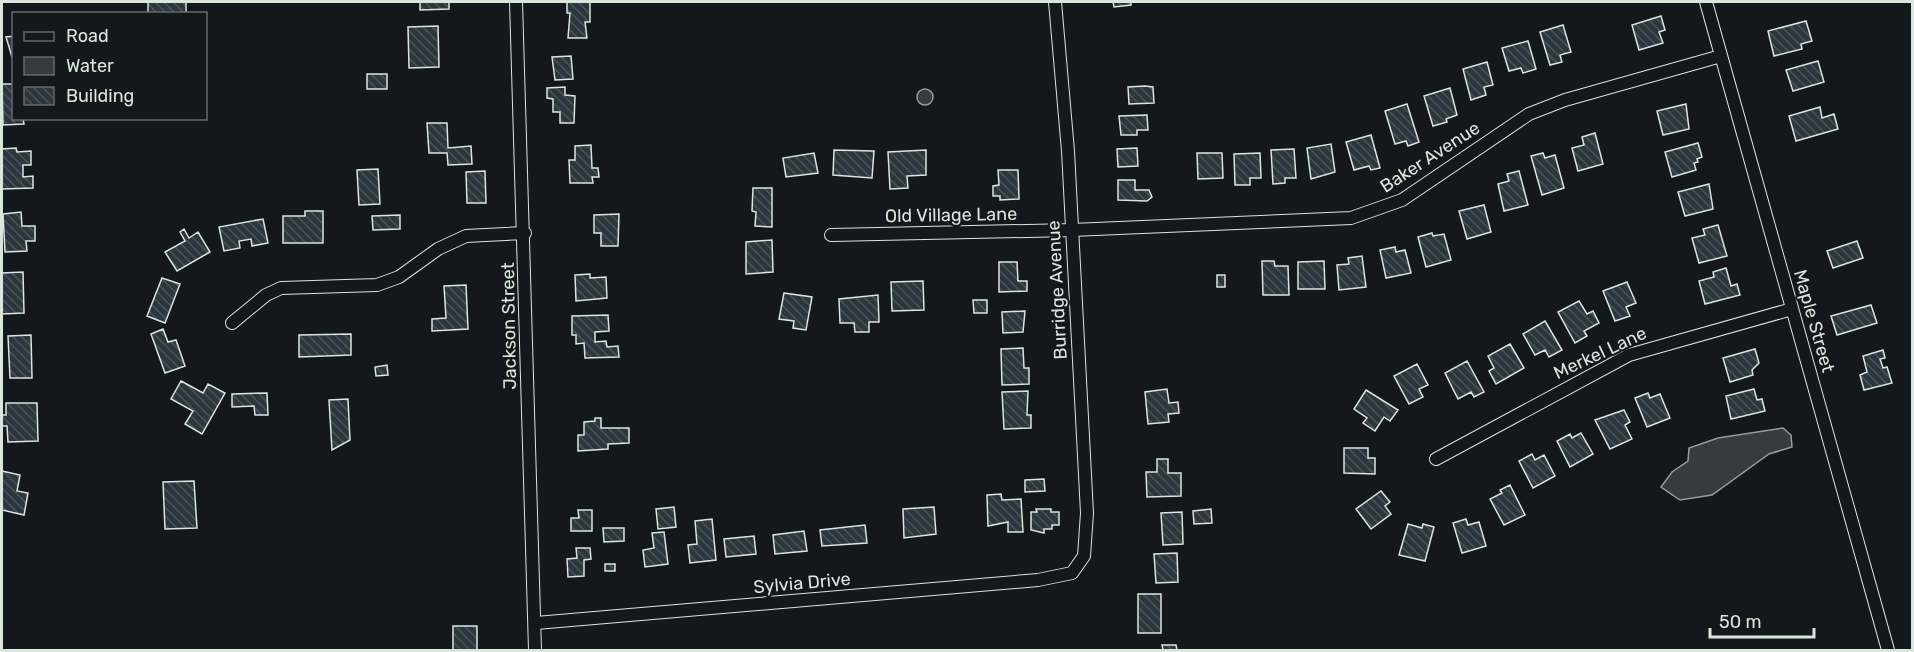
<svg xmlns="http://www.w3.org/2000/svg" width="1914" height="652" font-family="Rubik,sans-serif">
<defs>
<pattern id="building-back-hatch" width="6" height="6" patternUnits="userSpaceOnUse" patternTransform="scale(1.5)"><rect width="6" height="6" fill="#2c363c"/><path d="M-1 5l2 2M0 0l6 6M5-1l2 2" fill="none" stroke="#4a5358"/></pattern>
</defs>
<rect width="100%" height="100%" fill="#14181c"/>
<!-- water -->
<path fill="#363b3e" stroke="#939e99" stroke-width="1.5" d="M917 97a8 8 0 1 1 16 0a8 8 0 1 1-16 0Z
M1783 428 1791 435 1792 447 1769 454 1712 495 1680 500 1661 487 1672 472 1688 461 1689 448 1718 438Z"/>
<!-- building -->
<path fill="url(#building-back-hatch)" stroke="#d8e6dc" stroke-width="1.5" d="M148 2H186V14H148Z
M420 2H449V9L420 10Z
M567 2H590V22H585L587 38H568L570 13H567Z
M1113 2H1131V5L1114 7Z
M1661 16 1665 30 1659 32 1663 43 1639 50 1632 25Z
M1806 21 1812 41 1801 44 1802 49 1774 56 1768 31Z
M1563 25 1571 52 1560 55 1562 62 1550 65 1540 32Z
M438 26 439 67 409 68 408 27Z
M14 36V57H12L6 37Z
M1528 41 1536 69 1523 73 1521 68 1509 71 1502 48Z
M571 56 573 79 555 80 552 57Z
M1818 61 1824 82 1793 91 1786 70Z
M1487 62 1493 85 1484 87 1486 95 1471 100 1463 69Z
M367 74H387V89H367Z
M2 84H14V118H23L24 124 3 125Z
M1145 86 1153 87 1154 103 1129 104 1128 87Z
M565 87V95L575 96 574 123H560V112H553V99L547 98V88Z
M1450 88 1457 115 1446 119 1447 122 1433 126 1424 96Z
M1407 104 1419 142 1408 146 1406 141 1395 144 1385 111Z
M1686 104 1689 129 1663 135 1657 111Z
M1820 107 1822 118 1834 114 1838 129 1796 141 1789 116Z
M1147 115 1148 130H1137V135H1121L1119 116Z
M427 123H447L448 148 471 146 472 164 448 165 447 153H429Z
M1595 133 1603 164 1578 171 1572 148 1584 145 1582 137Z
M1371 135 1380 168 1371 170 1369 166 1354 170 1346 142Z
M1698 143 1702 157 1697 159 1698 162 1694 163 1696 170 1672 177 1665 152Z
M1331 144 1335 172 1311 179 1307 148Z
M591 145 592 168H598L599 177H592L593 183H570L569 160H575V146Z
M16 148 17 152 31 151V165H23V177L33 176V188L2 189V149Z
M1137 148 1138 166 1118 167 1117 149Z
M1294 149 1296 178H1285V183L1273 184 1271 150Z
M834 150 874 151 872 178 833 175Z
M926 150V175L907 176 908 188 890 189 888 152Z
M814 153 818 173 786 177 783 158Z
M1197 153H1222L1223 178 1198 179Z
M1260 153 1261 178H1250V185H1235L1234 154Z
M1543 153 1545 158 1555 155 1564 188 1542 195 1531 156Z
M378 169 380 204 359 205 357 170Z
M998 170H1018L1019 199 1000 200V196H993V186L999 185Z
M485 171 486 203H467L466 172Z
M1519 171 1528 205 1504 211 1498 184 1509 181 1507 174Z
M1118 180H1135V190H1149L1152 197 1147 201 1118 200Z
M1709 184 1713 209 1685 216 1678 192Z
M753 188H772V227L755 226 756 212 752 211Z
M1484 205 1491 232 1467 239 1459 211Z
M305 211H323V243H283V216H305Z
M21 212 22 226H35V241H26L27 251 5 252 3 214Z
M619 214 618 246H601V233H594V215Z
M400 215V229L373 230 372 216Z
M263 219 268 243 252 246 251 239 239 241 240 248 224 251 219 227Z
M1718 225 1727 256 1699 263 1692 238 1705 235 1703 229Z
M184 229 189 238 198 232 210 252 177 271 165 252 185 241 180 232Z
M1432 233 1433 236 1444 234 1451 260 1426 267 1418 237Z
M772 240 773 272 746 274V242Z
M1857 241 1863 258 1833 268 1827 251Z
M1395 247 1396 252 1405 250 1411 273 1386 278 1380 250Z
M1362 256 1366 287 1339 290 1337 265 1349 264 1348 258Z
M1262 261H1274L1275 266H1288L1289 295H1263Z
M1324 261 1325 289H1298V262Z
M999 262H1017L1018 281H1027V291L999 292Z
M1726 268 1731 286 1737 284 1740 295 1705 304 1699 281 1714 277 1713 272Z
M23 272 24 313 2 314V273Z
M590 274V278L606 277 607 298 576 301 575 275Z
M1217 275H1225V287H1217Z
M162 278 180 284 165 323 147 316Z
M923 281 924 310 892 311 891 282Z
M1627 282 1636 303 1626 307 1630 316 1615 321 1603 291Z
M466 285 468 329 432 331V319L446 318 444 286Z
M784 293 812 297 806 330 793 328 794 321 779 319Z
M878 295 879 322H869V332H855L854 323H840L839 299Z
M973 300H987V313H974Z
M1579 301 1587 314 1593 311 1599 323 1584 331 1587 336 1575 343 1558 312Z
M1871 305 1877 323 1837 335 1831 316Z
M1025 311 1023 332 1003 333 1002 312Z
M608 315 609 331 595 332V342L606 341 607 347 618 346 619 357 585 358 584 343 576 344V335H572V316Z
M1545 321 1562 350 1549 357 1545 350 1535 355 1523 334Z
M163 329 168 342 176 340 185 366 165 373 151 334Z
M351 334V355L299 357V335Z
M31 335 32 378H10L8 336Z
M1510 344 1524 368 1496 384 1489 371 1494 368 1488 356Z
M1023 348 1024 368H1029V384L1002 385 1001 349Z
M1755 349 1759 363 1752 370 1753 375 1730 382 1723 358Z
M1883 350 1885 358 1880 359 1883 368 1887 367 1892 383 1864 390 1860 375 1867 372 1863 356Z
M1467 361 1484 392 1474 397 1471 392 1458 399 1445 373Z
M1417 364 1428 385 1419 389 1423 397 1409 404 1394 376Z
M387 365 388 375 376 376 375 367Z
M181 381 203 393 208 384 225 393 202 434 185 424 193 411 171 399Z
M1167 389 1169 403 1178 402 1179 413 1168 414 1169 422 1148 424 1145 392Z
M1754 389 1757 400 1762 399 1765 411 1731 419 1726 396Z
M1366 390 1398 410 1390 421 1384 417 1375 431 1363 423 1367 418 1354 409Z
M1028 391 1027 415H1031V428L1004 429 1002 392Z
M267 393 268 415H255L254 406 232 407V394Z
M1648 393 1650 398 1660 394 1670 418 1647 427 1635 398Z
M348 399 350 440 332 450 329 400Z
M6 403H37L38 441 8 442 7 426H2V415H6Z
M1624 410 1630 422 1625 425 1632 439 1610 449 1595 420Z
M595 418H601V428H629V443L608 444V449L578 451V435H584V422L595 421Z
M1581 433 1593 454 1570 467 1557 441 1570 434 1572 438Z
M1344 448H1368V458H1375V474L1344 473Z
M1532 454 1535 460 1544 455 1555 476 1533 488 1519 461Z
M1157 459H1168V473H1181V496L1147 497 1146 472H1157Z
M2 471 20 475 17 491 28 493 24 515 2 510Z
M1044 479 1045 491 1025 492V480Z
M194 481 197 528 165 529 163 482Z
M1510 485 1525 515 1504 525 1490 499 1502 493 1500 490Z
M1381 491 1390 502 1385 506 1391 514 1371 529 1356 509Z
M1001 494 1002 500 1021 499 1023 532H1008V522L988 526 987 495Z
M674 507 676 527 658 529 656 509Z
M934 507 936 534 904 538 903 509Z
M1036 509H1051V512H1059V525H1052V529H1044V533L1031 530V512H1037Z
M1211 509 1212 523 1194 524 1193 511Z
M578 510H592V531H571V518H579Z
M1182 512 1183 544 1163 545 1161 513Z
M712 519 716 560 690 563 688 545 697 544 695 521Z
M1466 519 1468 525 1479 522 1486 546 1462 553 1453 523Z
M1408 524 1422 528 1423 524 1434 527 1425 561 1399 555Z
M865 525 867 543 822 546 820 530Z
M603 528H624V541L604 542Z
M804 531 807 551 775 554 773 535Z
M664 532 668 564 645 567 643 550 654 548 652 533Z
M754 536 756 554 726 557 724 539Z
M576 548H590L591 559 584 560V576L568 577 567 559 577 558Z
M1177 553 1178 582 1156 583 1154 554Z
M605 564H615V571H605Z
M1138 594H1161V633H1138Z
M453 626H477V650H486H453Z
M1162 645H1176L1177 650H1163Z"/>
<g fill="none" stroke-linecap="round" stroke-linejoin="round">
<defs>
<path id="minor" d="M516 2 535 650
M1706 2 1888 650
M831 235 1072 230 1351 218 1402 200 1529 114 1565 100 1721 56
M232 323 266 295 281 288 377 285 399 277 438 249 466 236 525 233
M1436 459 1629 355 1792 309
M536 623 1038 580 1072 573 1084 556 1087 513 1068 151 1055 2"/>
</defs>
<!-- minor casing -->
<use href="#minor" stroke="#d8e6dc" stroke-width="14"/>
<!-- minor -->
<use href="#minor" stroke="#14181c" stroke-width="12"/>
</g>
<g text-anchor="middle" stroke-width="4.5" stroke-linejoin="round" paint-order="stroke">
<!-- street labels -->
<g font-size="18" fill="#d8e6dc" stroke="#14181c">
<text transform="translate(1430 157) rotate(-33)" y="6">Baker Avenue</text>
<text transform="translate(951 215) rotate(-1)" y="6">Old Village Lane</text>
<text transform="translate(1057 290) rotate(-93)" y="6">Burridge Avenue</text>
<text transform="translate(1814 321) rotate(74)" y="6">Maple Street</text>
<text transform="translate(509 326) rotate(-91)" y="6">Jackson Street</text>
<text transform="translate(1600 353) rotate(-25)" y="6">Merkel Lane</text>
<text transform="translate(802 583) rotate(-5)" y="6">Sylvia Drive</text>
</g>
</g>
<!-- border -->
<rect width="1914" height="652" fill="none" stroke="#d8e6dc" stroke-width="6"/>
<!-- legend -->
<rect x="12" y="12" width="195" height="108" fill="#14181c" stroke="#626a69" stroke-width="1.5"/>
<rect x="24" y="32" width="30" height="9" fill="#14181c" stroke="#626a69" stroke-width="1.5"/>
<text x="66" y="42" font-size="18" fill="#d8e6dc">Road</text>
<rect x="24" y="57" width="30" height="18" fill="#363b3e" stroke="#626a69" stroke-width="1.5"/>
<text x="66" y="72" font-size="18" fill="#d8e6dc">Water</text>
<rect x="24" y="87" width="30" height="18" fill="url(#building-back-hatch)" stroke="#626a69" stroke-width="1.5"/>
<text x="66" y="102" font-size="18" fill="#d8e6dc">Building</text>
<!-- scale -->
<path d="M1710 628v9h104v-9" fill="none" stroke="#d8e6dc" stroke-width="3"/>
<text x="1719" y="628" font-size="18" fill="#d8e6dc" stroke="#14181c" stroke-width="4.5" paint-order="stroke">50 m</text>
</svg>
